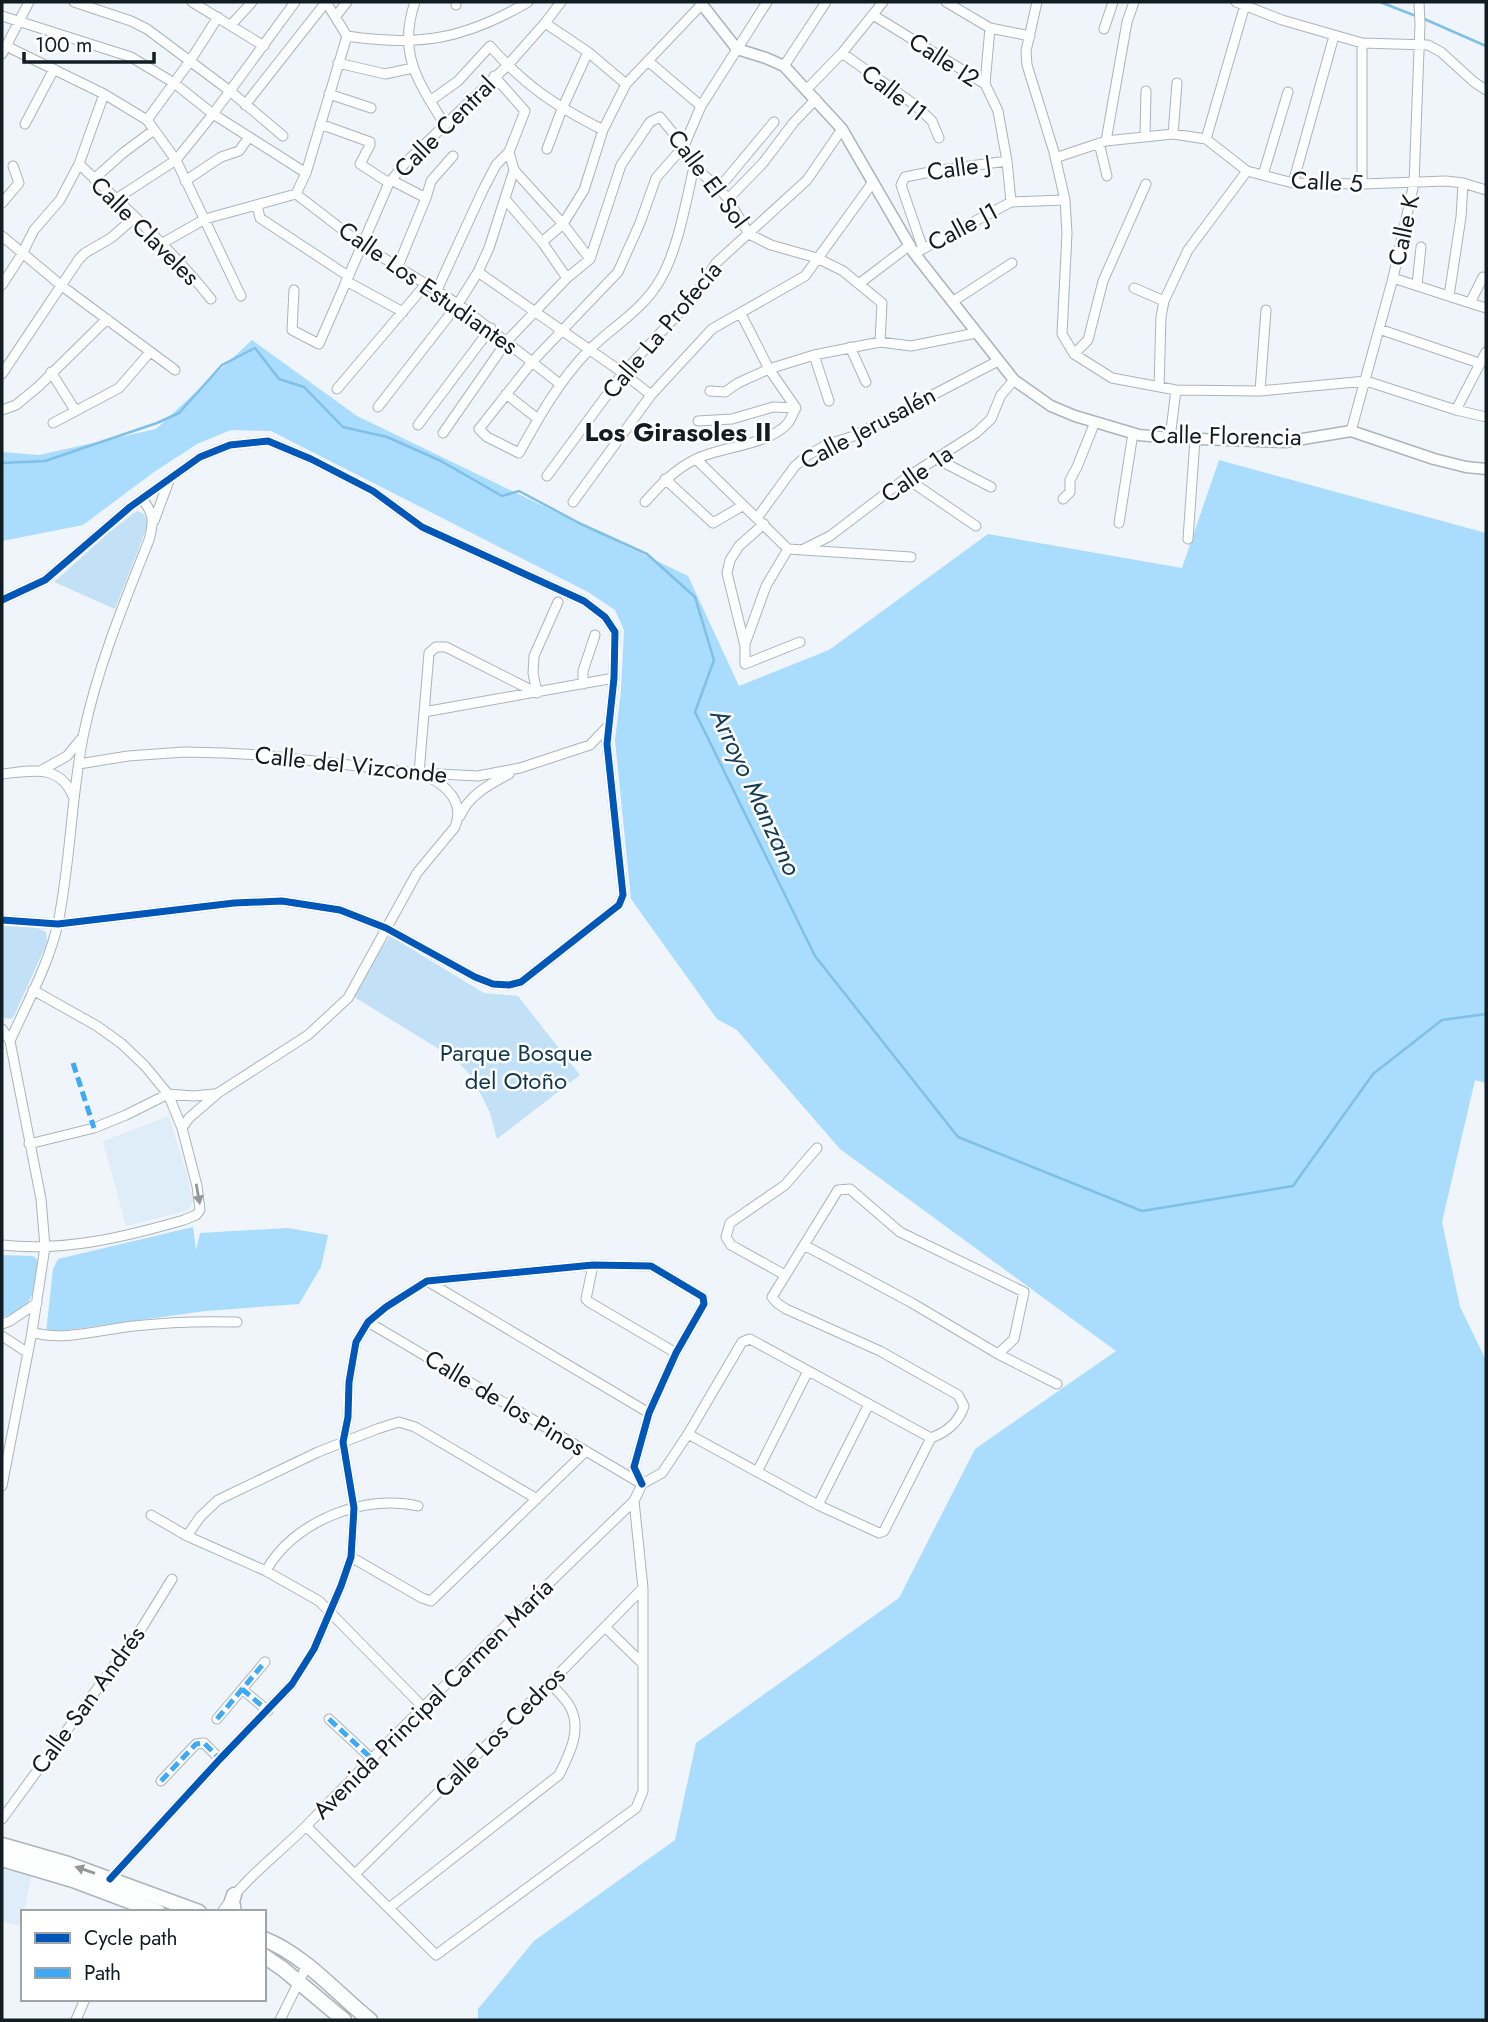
<svg xmlns="http://www.w3.org/2000/svg" width="1488" height="2022" font-family="Jost,sans-serif">
<rect width="100%" height="100%" fill="#eff5fa"/>
<!-- built -->
<path fill="#deedf7" d="M169 1116 188 1178 193 1201 190 1207 187 1211 126 1226 103 1141Z
M2 1866 32 1872 24 1912H23L22 1926 2 1922Z"/>
<!-- green -->
<path fill="#c2e1f7" d="M137 511 144 514 147 522V527L115 609 54 582 112 530Z
M2 926 37 928 46 932 47 943 14 1016 11 1019 4 1018 2 1015Z
M390 936 484 993 518 996 580 1075 497 1139 490 1113 473 1078 455 1059 351 995Z"/>
<!-- forest -->
<path fill="#a9dcfd" d="M252 340 357 416 688 576 739 686 829 650 988 534 1182 568 1219 460 1486 533V1083L1475 1080 1442 1222 1460 1307 1486 1360V2020H478V2009L534 1941 675 1840 696 1743 899 1598 975 1449 1116 1351 840 1149 737 1030 717 1019 631 899 615 740 621 691 624 630 615 610 588 592 271 431 231 430 197 444 154 472 83 525 2 541V452L39 455 156 429Z
M193 1227 196 1250 200 1233 288 1228 328 1235 321 1267 299 1304 205 1311 46 1333 53 1269 58 1259Z
M2 1255 33 1256 36 1258 38 1263C32 1293 36 1309 2 1317Z"/>
<g fill="none" stroke-linecap="round" stroke-linejoin="round">
<!-- stream -->
<path stroke="#80bfe6" stroke-width="2.5" d="M1380 2 1416 16
M1422 18 1486 46
M2 463 45 461 157 423 179 413 222 365 255 348 279 379 304 387 343 427 387 437 441 461 502 496 519 491 581 524 647 554 695 597 714 660 695 712 815 956 958 1137 1142 1211 1293 1186 1373 1074 1442 1020 1486 1014"/>
<defs>
<path id="minor" d="M74 2 131 21 147 29 230 91 283 136
M192 2 264 46
M326 2 347 36
M415 2C397 54 419 83 445 125
M946 2 990 28 1030 36
M1037 2 1026 51 1027 65 1054 152 1065 200 1067 233 1062 334 1074 354 1112 378 1176 390 1260 391 1366 381 1456 410 1486 417
M1236 2 1282 20 1362 43 1428 45 1441 52 1474 82 1486 90
M456 5V2
M873 15 985 84 998 111 1007 161 1011 202
M2 16 131 57 174 83 213 114 306 173
M336 16 347 2
M545 23 588 52 626 84
M231 25 252 2
M1104 29 1113 2
M347 36C419 47 465 39 528 2
M6 46 104 94 147 120 176 160 241 296
M842 53 915 105 932 121 939 138
M2 54 29 2
M648 61 701 106
M338 63 385 74 413 68
M784 66 826 2
M985 84 990 28
M807 89 842 53 883 2
M329 94 371 108
M430 101 458 81 490 46C525 86 556 106 603 130
M245 105 326 2
M147 120 190 61 218 17
M25 124 54 69
M320 124 370 142V145L360 164 389 183
M1173 134 1177 83
M1145 136 1146 91
M1206 139 1245 5
M1106 141 1127 22 1134 2
M1099 143 1107 176
M547 149 562 109 588 52
M1055 158 1106 141 1173 134 1206 139 1247 171 1293 183 1362 184 1446 181 1463 183 1486 190
M79 164C125 207 172 250 211 299
M694 167C686 201 678 250 660 280 643 310 612 327 588 351 559 381 539 417 519 453L487 437 479 429 532 362 618 272 640 223 656 178 684 146 701 106 767 2
M514 170 563 224 590 259
M1263 175 1288 92
M94 179 123 153 154 130
M391 180 426 198 398 266
M185 181 221 157 239 151 249 137
M1293 183 1334 36
M1362 184V43
M719 188 774 122
M296 194 361 244 458 304 560 384
M426 198 431 181 453 156
M116 199 176 160 213 114 295 2
M505 199 542 242 567 278
M728 199 763 163 794 122 816 99
M2 203 19 183 13 166
M257 205 260 218 266 222 348 276
M2 236 62 286 175 370
M542 242 563 224 584 190 603 130 626 84 702 4
M161 244 205 219 296 194 306 173 347 36
M923 249 901 185 905 177 940 170 1007 161
M919 251 1011 202 1065 200
M478 272 623 373 651 395
M1393 278 1470 303 1483 277
M346 281 403 312
M860 283 910 245
M2 285 22 254 34 230 60 200 79 164 104 94
M1417 285 1421 247
M1134 288 1164 301
M294 290 292 330 319 344 389 183 406 162 507 66 545 23 561 2
M437 290 483 190 496 165 509 152 525 111 494 76
M1449 296 1461 217 1463 183
M952 302 1012 263
M1470 303 1486 308
M741 314 769 369 796 408
M1379 329 1479 363
M850 347 866 382
M1074 354 1088 340 1103 281 1146 184
M814 355 829 401
M51 372 75 410
M2 374 79 259 85 253 111 238 135 217
M1159 387 1161 317 1164 301 1188 250 1247 171
M337 389 426 284
M710 391 725 392 738 383 769 369 814 355 880 342 911 346 976 333
M1260 391 1266 310
M506 394 538 419
M378 407 458 304 478 272 489 248 514 170 509 152
M2 410 16 405 39 386 107 319
M1456 410 1486 352
M698 421 732 419 773 407 796 408
M53 423 119 388 150 352
M418 425 491 328
M1351 431 1393 278 1414 183 1420 24 1419 2
M443 433 507 341 567 278 590 259 621 165 650 122 660 117 684 146 694 167 719 188 728 199 749 234 771 245 817 258 843 271 882 303 880 342
M1170 438 1176 390
M696 459 788 549 911 557
M937 459 991 487
M547 476 623 373 693 298 716 263 807 180 842 129
M906 478 976 526
M665 479 713 523 742 506
M1063 499 1070 492V480L1077 467 1095 422
M573 502 651 395 712 329 805 276 873 182
M645 502C660 485 675 469 696 459 722 446 768 446 788 423 791 419 793 413 796 408
M757 518 795 466 808 455 828 444 854 436 998 361
M154 521 170 478
M1119 523 1133 433
M764 524 739 546 730 560 727 573 745 646V664L800 642
M1188 539 1195 439
M802 550 830 536 906 478 976 433 991 419 1001 395 1014 380
M2 600 45 580 130 507 200 457 230 445 268 441 311 459 373 491 422 527 584 601 605 617 615 632 614 678 607 744 623 895 619 905 521 982 509 985 493 984 475 977 386 928 340 910 282 901 234 903 58 924 2 920
M745 644 766 586 788 549
M583 684V671L595 635
M537 693 533 673 534 656 558 602
M424 712 614 678
M79 764 128 756 184 752 224 753 262 755 419 773 478 776 520 768 590 745 608 726
M42 770 67 756 81 739
M419 773 429 653 436 647H446L537 693
M2 774C30 771 59 763 73 796
M460 816C469 795 490 784 509 774
M2 1029 10 1041 41 1199 45 1247 32 1332 2 1486
M10 1041C27 1003 49 964 58 923 71 860 71 795 84 732 98 666 124 603 149 540 154 521 154 515 142 498
M182 1128 189 1118 218 1093 308 1035 348 998 417 873 455 827C465 803 447 785 426 776
M29 1144 94 1128 126 1115 168 1094 194 1096 214 1094
M2 1245C64 1252 125 1237 184 1220L196 1215 200 1210 197 1186 182 1128 168 1094 145 1066 122 1044 97 1026 33 990
M804 1245 912 1303 998 1354 1057 1384
M593 1265 586 1299 589 1302 676 1353
M785 1275 731 1245 726 1237 730 1223 785 1185 817 1148
M427 1281 649 1413
M368 1322 640 1483
M2 1324 10 1321 37 1303
M32 1332C62 1342 103 1329 134 1326 168 1322 203 1321 237 1322
M2 1336 28 1353
M688 1434 818 1505 879 1533 884 1531 931 1438C947 1432 959 1422 964 1406L958 1395 880 1351 786 1309 777 1303 772 1297 838 1190 850 1189 900 1232 1024 1292 1014 1339 998 1354
M757 1472 808 1371
M642 1484 662 1473 688 1434 742 1342 750 1339 931 1438
M818 1505 869 1404
M151 1515 187 1536 266 1571 319 1601 422 1706
M187 1536 200 1517 218 1500 318 1452 377 1429 399 1422 415 1427 537 1499
M351 1557 422 1598 431 1601 586 1451
M266 1571C292 1522 365 1493 418 1506
M605 1627 643 1664
M242 1689 268 1711
M217 1719 265 1662
M329 1719 371 1758
M161 1781 196 1744 204 1743 220 1759
M2 1819 143 1626 172 1579
M306 1826 436 1955 636 1808 643 1791V1588L634 1501
M355 1874 550 1683 643 1588
M110 1879 220 1759 292 1684 314 1649 341 1586 351 1557 354 1508 343 1442 348 1417 349 1382 356 1342 368 1322 386 1307 427 1281 593 1265 651 1266 703 1297 704 1304 676 1353 649 1413 634 1467 642 1484
M389 1908 559 1775C570 1753 583 1728 569 1705 564 1697 556 1690 550 1683
M222 1912C244 1878 280 1853 308 1824 414 1714 524 1607 634 1501L642 1484
M76 2020 85 1999
M280 2020 307 1965"/>
<path id="tertiary" d="M700 2 737 49 766 58 784 66 842 129 914 253 1014 380 1051 406 1075 416 1139 435 1170 438 1285 442 1351 431 1434 459 1466 467 1486 469"/>
<path id="primary" d="M2 1845 68 1864 199 1912
M2 1859 73 1880 158 1912
M234 1895 232 1901 234 1912
M264 1939C306 1956 336 1993 370 2020
M264 1956 283 1969 344 2020"/>
</defs>
<!-- minor casing -->
<use href="#minor" stroke="#acb4ba" stroke-width="11"/>
<!-- tertiary casing -->
<use href="#tertiary" stroke="#acb4ba" stroke-width="13"/>
<!-- primary casing -->
<use href="#primary" stroke="#acb4ba" stroke-width="17"/>
<!-- minor -->
<use href="#minor" stroke="#fdfefe" stroke-width="9"/>
<!-- tertiary -->
<use href="#tertiary" stroke="#fdfefe" stroke-width="10"/>
<!-- primary -->
<use href="#primary" stroke="#fdfefe" stroke-width="14"/>
<!-- quiet -->
<path stroke="#3fa9f5" stroke-width="5" stroke-dasharray="10 5" stroke-linecap="butt" d="M73 1063 94 1128
M242 1689 268 1711
M217 1719 265 1662
M329 1719 371 1758
M161 1781 196 1744 204 1743 220 1759"/>
<defs>
<path id="cycleway" d="M2 600 45 580 130 507 200 457 230 445 268 441 311 459 373 491 422 527 584 601 605 617 615 632 614 678 607 744 623 895 619 905 521 982 509 985 493 984 475 977 386 928 340 910 282 901 234 903 58 924 2 920
M110 1879 220 1759 292 1684 314 1649 341 1586 351 1557 354 1508 343 1442 348 1417 349 1382 356 1342 368 1322 386 1307 427 1281 593 1265 651 1266 703 1297 704 1304 676 1353 649 1413 634 1467 642 1484"/>
</defs>
<!-- cycleway casing -->
<use href="#cycleway" stroke="#fff" stroke-width="11"/>
<!-- cycleway -->
<use href="#cycleway" stroke="#0057b8" stroke-width="7"/>
</g>
<!-- one-way arrows -->
<defs><path id="oneway-solid" d="M-6-.8H1V-3.2L6.5 0L1 3.2V.8H-6Z" transform="scale(1.75)"/></defs>
<g fill="#93989b">
<use href="#oneway-solid" transform="translate(198 1194) rotate(80)"/>
<use href="#oneway-solid" transform="translate(85 1870) rotate(-161)"/>
</g>
<g text-anchor="middle" stroke-width="5" stroke-linejoin="round" paint-order="stroke">
<!-- street labels -->
<g font-size="24" fill="#121c23" stroke="#fff">
<text transform="translate(944 60) rotate(33)" y="8">Calle I2</text>
<text transform="translate(894 93) rotate(38)" y="8">Calle I1</text>
<text transform="translate(445 127) rotate(-45)" y="8">Calle Central</text>
<text transform="translate(959 168) rotate(-8)" y="8">Calle J</text>
<text transform="translate(708 179) rotate(53)" y="8">Calle El Sol</text>
<text transform="translate(1327 182) rotate(3)" y="8">Calle 5</text>
<text transform="translate(963 227) rotate(-28)" y="8">Calle J1</text>
<text transform="translate(1404 230) rotate(-78)" y="8">Calle K</text>
<text transform="translate(145 231) rotate(45)" y="8">Calle Claveles</text>
<text transform="translate(428 288) rotate(35)" y="8">Calle Los Estudiantes</text>
<text transform="translate(662 330) rotate(-50)" y="8">Calle La Profecía</text>
<text transform="translate(868 428) rotate(-28)" y="8">Calle Jerusalén</text>
<text transform="translate(1226 436) rotate(1)" y="8">Calle Florencia</text>
<text transform="translate(917 474) rotate(-35)" y="8">Calle 1a</text>
<text transform="translate(351 765) rotate(6)" y="8">Calle del Vizconde</text>
<text transform="translate(505 1403) rotate(31)" y="8">Calle de los Pinos</text>
<text transform="translate(433 1699) rotate(-45)" y="8">Avenida Principal Carmen María</text>
<text transform="translate(88 1700) rotate(-54)" y="8">Calle San Andrés</text>
<text transform="translate(500 1732) rotate(-45)" y="8">Calle Los Cedros</text>
</g>
<!-- park labels -->
<g font-size="24" fill="#11374e" stroke="#fff">
<text x="516" y="1061">Parque Bosque<tspan x="516" dy="28">del Otoño</tspan></text>
</g>
<!-- neighbourhood labels -->
<g font-size="26" font-weight="bold" fill="#121c23" stroke="#fff">
<text x="678" y="441">Los Girasoles II</text>
</g>
<!-- water labels -->
<g font-size="26" font-style="italic" fill="#163c52" stroke="#fff">
<text transform="translate(756 792) rotate(65)" y="9">Arroyo Manzano</text>
</g>
</g>
<!-- border -->
<rect width="1488" height="2022" fill="none" stroke="#121c23" stroke-width="7"/>
<!-- legend -->
<rect x="21" y="1910" width="245" height="91" fill="#ffffff" stroke="#a0a4a7" stroke-width="2"/>
<rect x="35" y="1933" width="35" height="10" fill="#0057b8" stroke="#a0a4a7" stroke-width="2"/>
<text x="84" y="1945" font-size="21" fill="#121c23">Cycle path</text>
<rect x="35" y="1968" width="35" height="10" fill="#3fa9f5" stroke="#a0a4a7" stroke-width="2"/>
<text x="84" y="1980" font-size="21" fill="#121c23">Path</text>
<!-- scale -->
<path d="M24 52v10h130v-10" fill="none" stroke="#121c23" stroke-width="3.5"/>
<text x="35" y="52" font-size="21" fill="#121c23" stroke="#ffffff" stroke-width="5" paint-order="stroke">100 m</text>
</svg>
